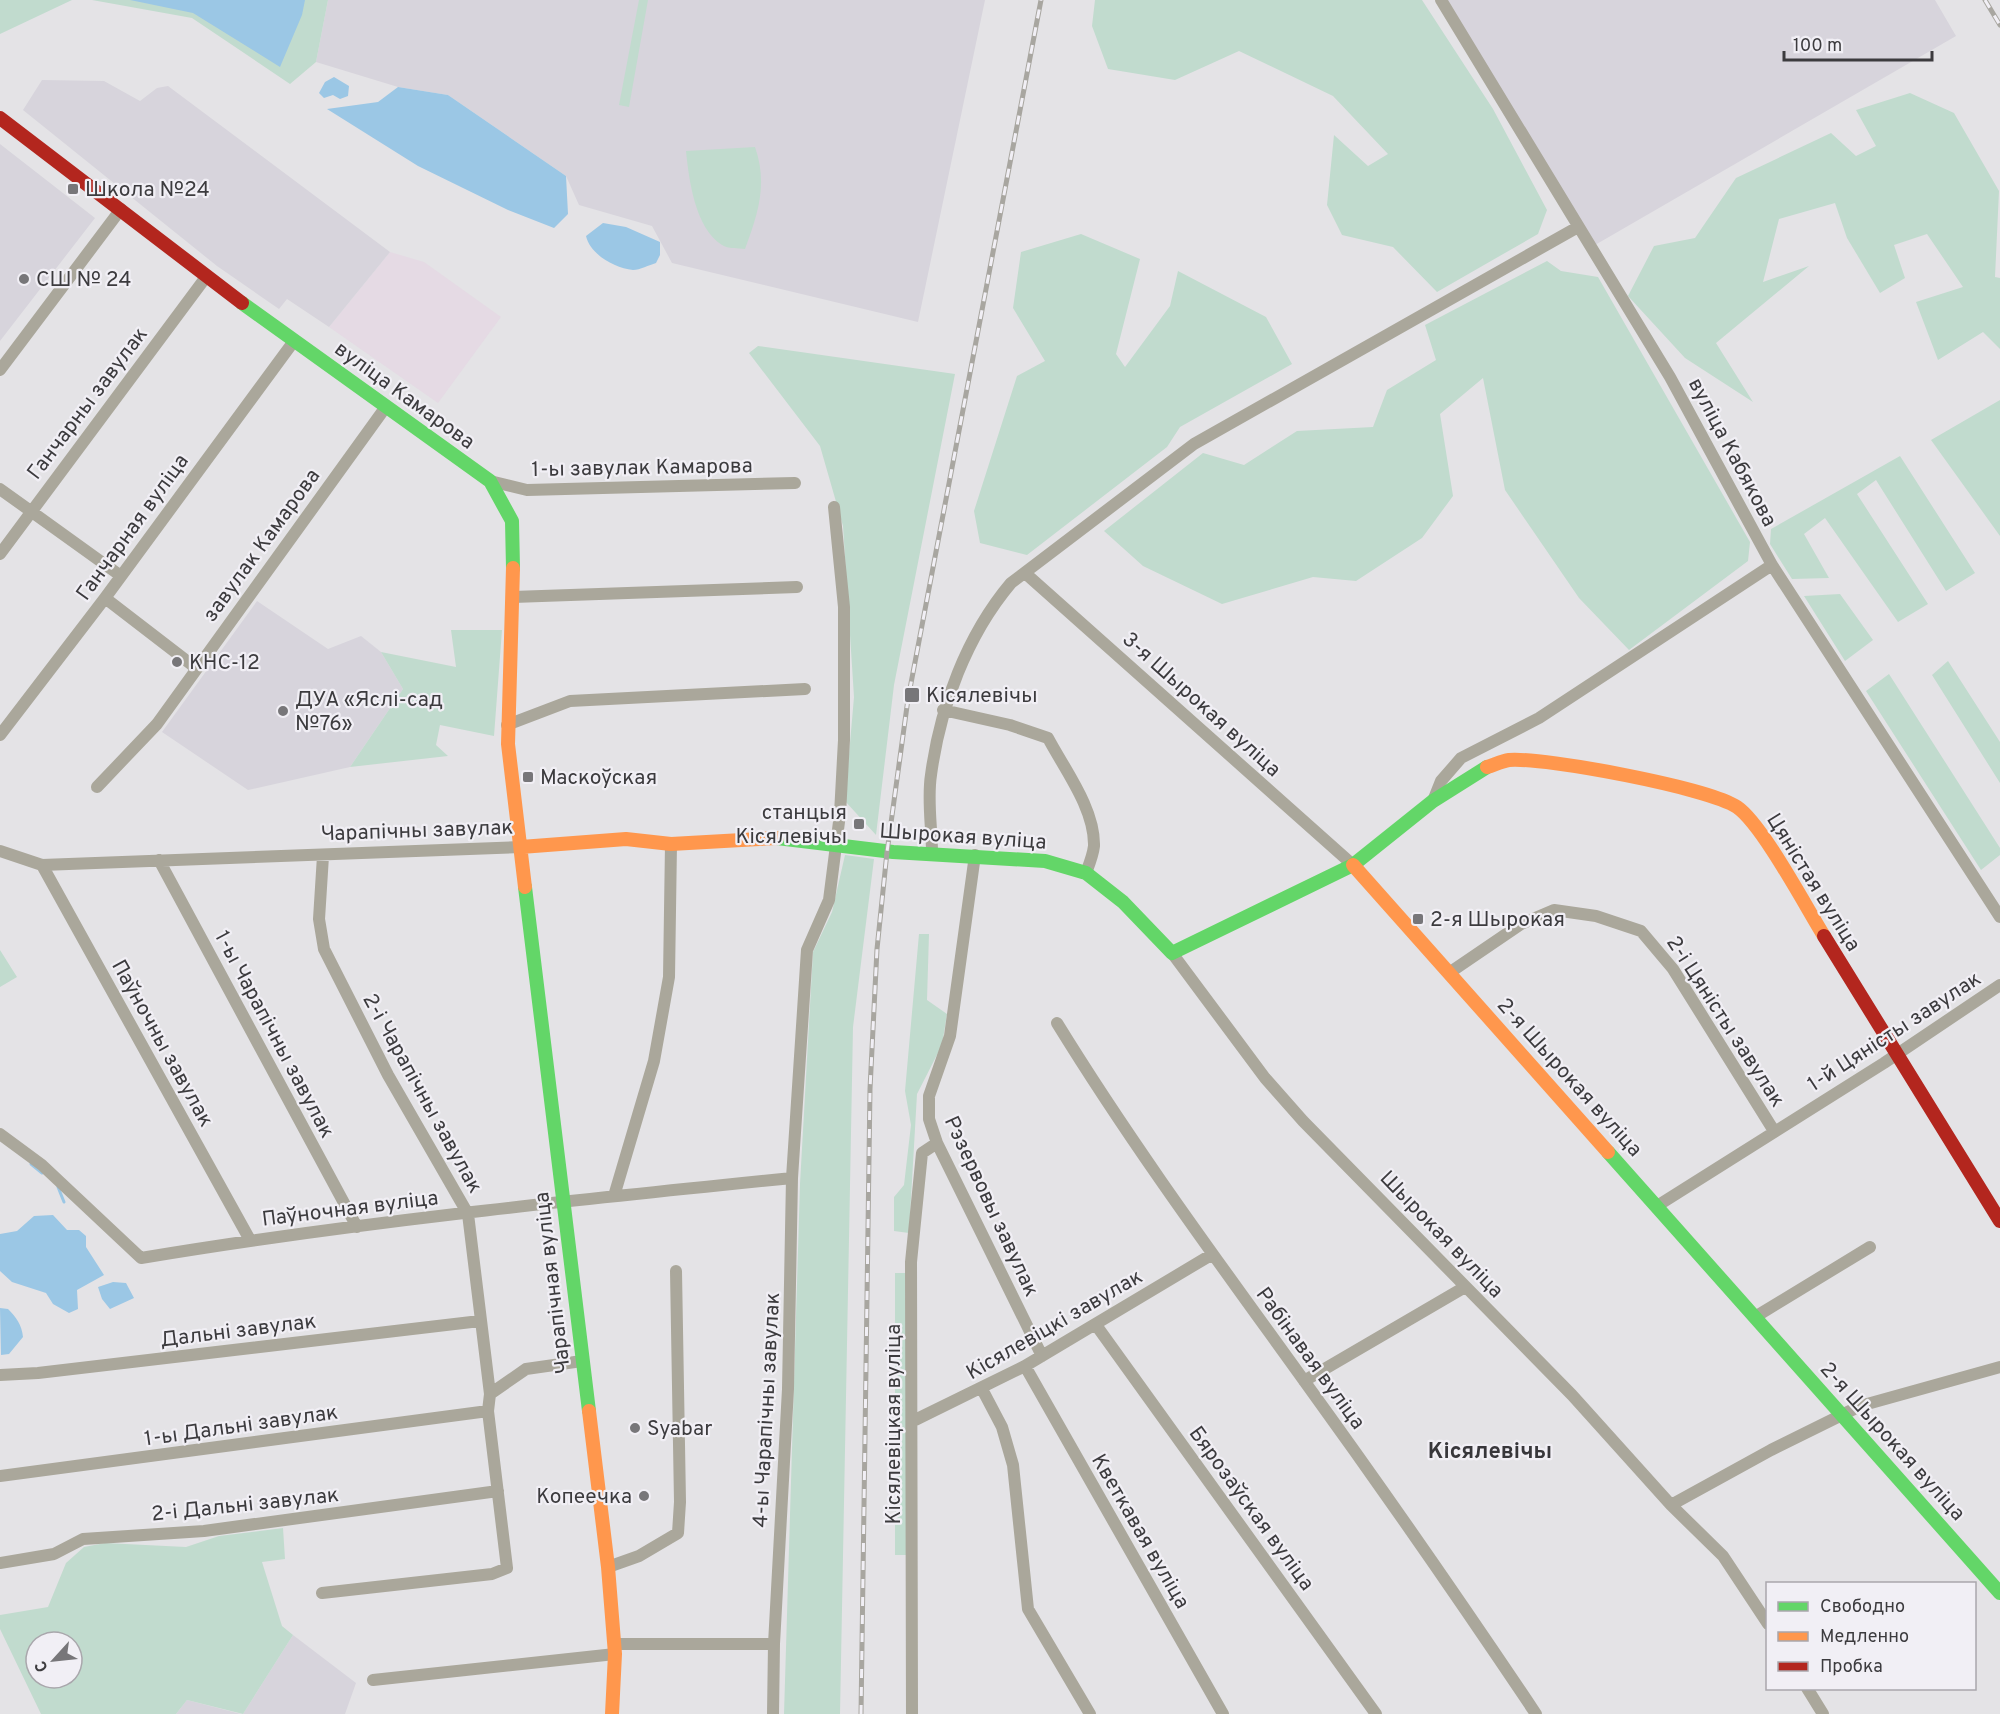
<svg xmlns="http://www.w3.org/2000/svg" width="2000" height="1714" font-family="Overpass,sans-serif">
<rect width="100%" height="100%" fill="#e4e3e6"/>
<!-- commercial -->
<path fill="#e5dae4" d="M390 252 424 262 501 317 438 403 329 327Z"/>
<!-- built -->
<path fill="#d7d4dc" d="M328 0H985L918 322 672 263 652 226 579 205 566 176 448 95 398 87 316 62Z
M1447 0H1935L1956 36 1595 245Z
M42 80 104 81 140 101 157 88 168 86 390 252 329 327 287 299 279 309 217 266 23 110Z
M0 144 95 218 0 341Z
M257 601 328 649 361 636 381 652 403 689 350 767 248 790 162 732Z
M293 1635 356 1683 345 1714H243Z
M187 1700 241 1714H176Z"/>
<!-- green -->
<path fill="#c1dbce" fill-rule="evenodd" d="M0 0H72L0 34Z
M92 0H328L316 62 290 84 192 18Z
M639 0H648L629 107 619 105Z
M1095 0H1422L1493 109 1547 210 1538 234 1437 292 1393 247 1342 235 1327 205 1334 135 1368 166 1388 154 1333 96 1239 51 1175 80 1108 69 1092 26Z
M1910 93 1954 113 1999 191 1995 277 2000 278V349L1983 332 1938 360 1916 302 1963 287 1927 234 1894 245 1905 278 1880 293 1847 238 1835 203 1779 219 1763 282 1809 266 1716 343 1753 402 1685 358 1628 296 1654 246 1695 238 1736 178 1831 133 1856 156 1876 146 1856 110Z
M755 147C768 184 758 214 745 249 738 248 728 249 722 245 695 228 689 180 686 151Z
M1081 234 1140 259 1116 354 1125 367 1170 306 1178 271 1266 317 1292 364 1180 427 1167 447 1027 555 980 543 974 511 1017 376 1045 361 1013 308 1021 252Z
M1547 261 1561 271 1598 277 1750 542 1748 561 1629 650 1579 598 1505 490 1483 378 1440 414 1453 496 1422 538 1356 581 1313 577 1222 604 1143 566 1104 531 1203 453 1244 465 1297 431 1373 427 1387 390 1436 360 1425 325Z
M758 346 955 374 894 685 876 835 845 801 854 697 843 526 820 446 749 353Z
M2000 400V536L1931 440Z
M1900 456 1975 573 1946 591 1876 480 1857 494 1928 604 1898 622 1825 518 1804 534 1829 578 1792 579 1770 544 1771 529Z
M1840 594 1873 640 1845 661 1804 596Z
M451 630H502L494 736 440 725 436 745 448 756 350 767 403 689 381 652 456 667Z
M1948 661 2000 742V783L1932 675Z
M1889 674 2000 848V855L1981 870 1866 691Z
M845 855 874 859 853 1027 840 1714H784L800 1184 813 952 832 912Z
M919 934H929L927 1000 947 1014 942 1045 917 1094 909 1233 894 1231V1197L904 1185 911 1125 905 1091Z
M0 950 17 977 0 987Z
M895 1273H906L908 1555H895Z
M283 1528 285 1559 262 1562 282 1626 293 1635 243 1714 187 1700 176 1714H41L0 1629V1615L48 1607 66 1563 84 1547 105 1543 186 1547 219 1536ZM36 1642H72V1678H36Z"/>
<!-- water -->
<path fill="#9bc7e5" d="M130 0H305L302 15 280 67 193 13Z
M334 77 349 86 348 96 340 99 333 95 324 98 319 93 325 82Z
M398 87 448 95 566 176 568 214 554 228 508 210 418 166 327 109 378 102Z
M603 223 626 227 660 242V255L656 263C649 265 640 270 633 270 614 268 590 254 586 236Z
M53 1215 67 1230H79L86 1236V1247L104 1275 77 1290 78 1309 69 1313 53 1304 46 1293 12 1282 0 1271V1234L17 1231 34 1216Z
M113 1282 126 1283 134 1298 110 1309 102 1299 98 1287Z
M0 1308 8 1309C16 1317 22 1325 23 1337L9 1354 1 1355Z"/>
<g fill="none" stroke-linecap="round" stroke-linejoin="round">
<!-- stream -->
<path stroke="#9bc7e5" stroke-width="3" d="M31 1164 42 1173
M58 1187 64 1202"/>
<!-- street -->
<path stroke="#aaa79b" stroke-width="12" d="M1441 0 1670 377 1772 565 2000 917
M0 370 121 209
M490 481 527 490 795 483
M0 489 121 576
M0 554 206 277
M1025 573 1353 865
M513 597 797 587
M105 598 196 668
M943 710 1010 725 1048 738C1065 770 1095 809 1094 846 1093 855 1089 865 1086 873
M507 725 570 701 805 689
M0 735 105 598 294 341
M97 787 157 724 385 408
M1433 801 1441 781 1461 758 1539 718 1772 565
M0 851 42 865 521 847
M932 853C932 828 927 800 931 775 940 707 967 635 1011 583L1194 444 1578 227
M975 855 950 1036 929 1096V1119L937 1143 1042 1356
M159 860 357 1227
M42 865 250 1240
M1172 953 1265 1078 1303 1121 1572 1395 1671 1505 1723 1556 1768 1624
M1449 973 1521 924 1554 910 1596 916 1641 931 1673 969 1774 1131
M1057 1023C1134 1148 1220 1264 1305 1382 1384 1491 1461 1602 1536 1714
M0 1134 42 1165 141 1258C357 1222 575 1200 792 1178
M614 1196 654 1061 669 977 671 844
M1657 1206 1884 1063 2000 985
M1755 1317 1870 1247
M1096 1325 1376 1714
M1025 1366 1223 1714
M0 1375 38 1373 480 1321
M1304 1381 1465 1287
M982 1389 1002 1427 1013 1465 1028 1609 1090 1714
M490 1394 526 1369 582 1361
M913 1421 1025 1366 1211 1255
M0 1476 488 1411
M1671 1505 1771 1450 1860 1406 2000 1367
M0 1563 54 1554 83 1539 204 1531 498 1491
M608 1567 639 1556 678 1533 680 1502 676 1271
M322 1593 492 1574 507 1568 488 1411 490 1394 468 1214 388 1075 324 949 319 919 323 856
M614 1644H774
M373 1680 615 1654
M1807 1688 1823 1714
M773 1714 774 1644 788 1389 792 1178 807 950 829 900 840 814 844 740V607L834 507
M912 1714 911 1262 922 1153 937 1143"/>
<!-- fast -->
<path stroke="#63d668" stroke-width="14" d="M242 303 490 481 512 521 513 568
M777 838 893 852 1045 861 1086 873 1123 902 1172 953 1353 865 1433 801 1487 767
M525 887 589 1411
M1608 1152 2000 1593"/>
<!-- slow -->
<path stroke="#ff974d" stroke-width="14" d="M513 568 508 744 525 887
M1487 767C1494 765 1502 761 1509 760 1545 757 1709 788 1737 807 1762 824 1806 907 1824 936
M521 847 626 839 671 844 777 838
M1353 865 1608 1152
M589 1411 608 1567 615 1654 612 1714"/>
<!-- jam -->
<path stroke="#b3261e" stroke-width="14" d="M0 118 242 303
M1824 936 2000 1221"/>
<defs>
<path id="rail" d="M1985 0 2000 25
M861 1714 870 1089 877 949 887 852 908 699 1041 0"/>
</defs>
<!-- rail casing -->
<use href="#rail" stroke="#a8a6a0" stroke-width="5"/>
<!-- rail -->
<use href="#rail" stroke="#f1eff5" stroke-width="3" stroke-dasharray="9" stroke-linecap="butt"/>
</g>
<!-- markers -->
<g fill="#777679" stroke="#f1eff5" stroke-width="2">
<rect x="67" y="183" width="12" height="12" rx="3"/>
<circle cx="24" cy="279" r="6"/>
<circle cx="177" cy="662" r="6"/>
<rect x="904" y="687" width="16" height="16" rx="3"/>
<circle cx="283" cy="711" r="6"/>
<rect x="522" y="771" width="12" height="12" rx="3"/>
<rect x="853" y="818" width="12" height="12" rx="3"/>
<rect x="1412" y="913" width="12" height="12" rx="3"/>
<circle cx="635" cy="1428" r="6"/>
<circle cx="644" cy="1496" r="6"/>
</g>
<g text-anchor="middle" stroke-width="4.5" stroke-linejoin="round" paint-order="stroke">
<!-- poi labels -->
<g font-size="21" fill="#3c3b3e" stroke="#f1eff5" text-anchor="start">
<text x="85" y="196">Школа №24</text>
<text x="36" y="286">СШ № 24</text>
<text x="189" y="669">КНС-12</text>
<text x="926" y="702">Кісялевічы</text>
<text x="295" y="706">ДУА «Яслі-сад<tspan x="295" dy="24">№76»</tspan></text>
<text x="540" y="784">Маскоўская</text>
<text x="847" y="819" text-anchor="end">станцыя<tspan x="847" dy="24">Кісялевічы</tspan></text>
<text x="1430" y="926">2-я Шырокая</text>
<text x="647" y="1435">Syabar</text>
<text x="632" y="1503" text-anchor="end">Копеечка</text>
</g>
<!-- street labels -->
<g font-size="21" fill="#3c3b3e" stroke="#f1eff5">
<text transform="translate(405 395) rotate(36)" y="7">вуліца Камарова</text>
<text transform="translate(87 403) rotate(-53)" y="7">Ганчарны завулак</text>
<text transform="translate(1733 452) rotate(62)" y="7">вуліца Кабякова</text>
<text transform="translate(642 467) rotate(-1)" y="7">1-ы завулак Камарова</text>
<text transform="translate(132 527) rotate(-54)" y="7">Ганчарная вуліца</text>
<text transform="translate(261 545) rotate(-54)" y="7">завулак Камарова</text>
<text transform="translate(1202 704) rotate(42)" y="7">3-я Шырокая вуліца</text>
<text transform="translate(417 830) rotate(-2)" y="7">Чарапічны завулак</text>
<text transform="translate(963 836) rotate(4)" y="7">Шырокая вуліца</text>
<text transform="translate(1814 882) rotate(58)" y="7">Цяністая вуліца</text>
<text transform="translate(1726 1021) rotate(57)" y="7">2-і Цяністы завулак</text>
<text transform="translate(1894 1031) rotate(-33)" y="7">1-й Цяністы завулак</text>
<text transform="translate(275 1034) rotate(62)" y="7">1-ы Чарапічны завулак</text>
<text transform="translate(163 1043) rotate(61)" y="7">Паўночны завулак</text>
<text transform="translate(1570 1077) rotate(48)" y="7">2-я Шырокая вуліца</text>
<text transform="translate(423 1093) rotate(61)" y="7">2-і Чарапічны завулак</text>
<text transform="translate(992 1206) rotate(65)" y="7">Рэзервовы завулак</text>
<text transform="translate(350 1208) rotate(-7)" y="7">Паўночная вуліца</text>
<text transform="translate(1442 1234) rotate(46)" y="7">Шырокая вуліца</text>
<text transform="translate(552 1283) rotate(-97)" y="7">Чарапічная вуліца</text>
<text transform="translate(1054 1324) rotate(-30)" y="7">Кісялевіцкі завулак</text>
<text transform="translate(238 1330) rotate(-7)" y="7">Дальні завулак</text>
<text transform="translate(1311 1358) rotate(54)" y="7">Рабінавая вуліца</text>
<text transform="translate(766 1410) rotate(-87)" y="7">4-ы Чарапічны завулак</text>
<text transform="translate(893 1424) rotate(-90)" y="7">Кісялевіцкая вуліца</text>
<text transform="translate(241 1425) rotate(-8)" y="7">1-ы Дальні завулак</text>
<text transform="translate(1893 1441) rotate(48)" y="7">2-я Шырокая вуліца</text>
<text transform="translate(245 1504) rotate(-6)" y="7">2-і Дальні завулак</text>
<text transform="translate(1252 1508) rotate(54)" y="7">Бярозаўская вуліца</text>
<text transform="translate(1141 1531) rotate(60)" y="7">Кветкавая вуліца</text>
</g>
<!-- neighbourhood labels -->
<g font-size="22" font-weight="bold" fill="#38373b" stroke="#f1eff5">
<text x="1490" y="1458">Кісялевічы</text>
</g>
</g>
<!-- legend -->
<rect x="1766" y="1582" width="210" height="108" fill="#f1eff5" stroke="#a9a7ac" stroke-width="1.5"/>
<rect x="1778" y="1602" width="30" height="9" fill="#63d668" stroke="#a9a7ac" stroke-width="1.5"/>
<text x="1820" y="1612" font-size="18" fill="#3c3b3e">Свободно</text>
<rect x="1778" y="1632" width="30" height="9" fill="#ff974d" stroke="#a9a7ac" stroke-width="1.5"/>
<text x="1820" y="1642" font-size="18" fill="#3c3b3e">Медленно</text>
<rect x="1778" y="1662" width="30" height="9" fill="#b3261e" stroke="#a9a7ac" stroke-width="1.5"/>
<text x="1820" y="1672" font-size="18" fill="#3c3b3e">Пробка</text>
<!-- north arrow -->
<g transform="translate(54 1660) rotate(243)"><circle r="28" fill="#f1eff5" stroke="#a9a7ac" stroke-width="1.5"/>
<path d="M0-4.5L10 22L0 15L-10 22Z" fill="#777679"/>
<text y="-9" font-size="16" font-weight="bold" text-anchor="middle" fill="#3c3b3e">С</text>
</g>
<!-- scale -->
<path d="M1784 51v9h148v-9" fill="none" stroke="#3c3b3e" stroke-width="3"/>
<text x="1793" y="51" font-size="18" fill="#3c3b3e" stroke="#f1eff5" stroke-width="4.5" paint-order="stroke">100 m</text>
</svg>
